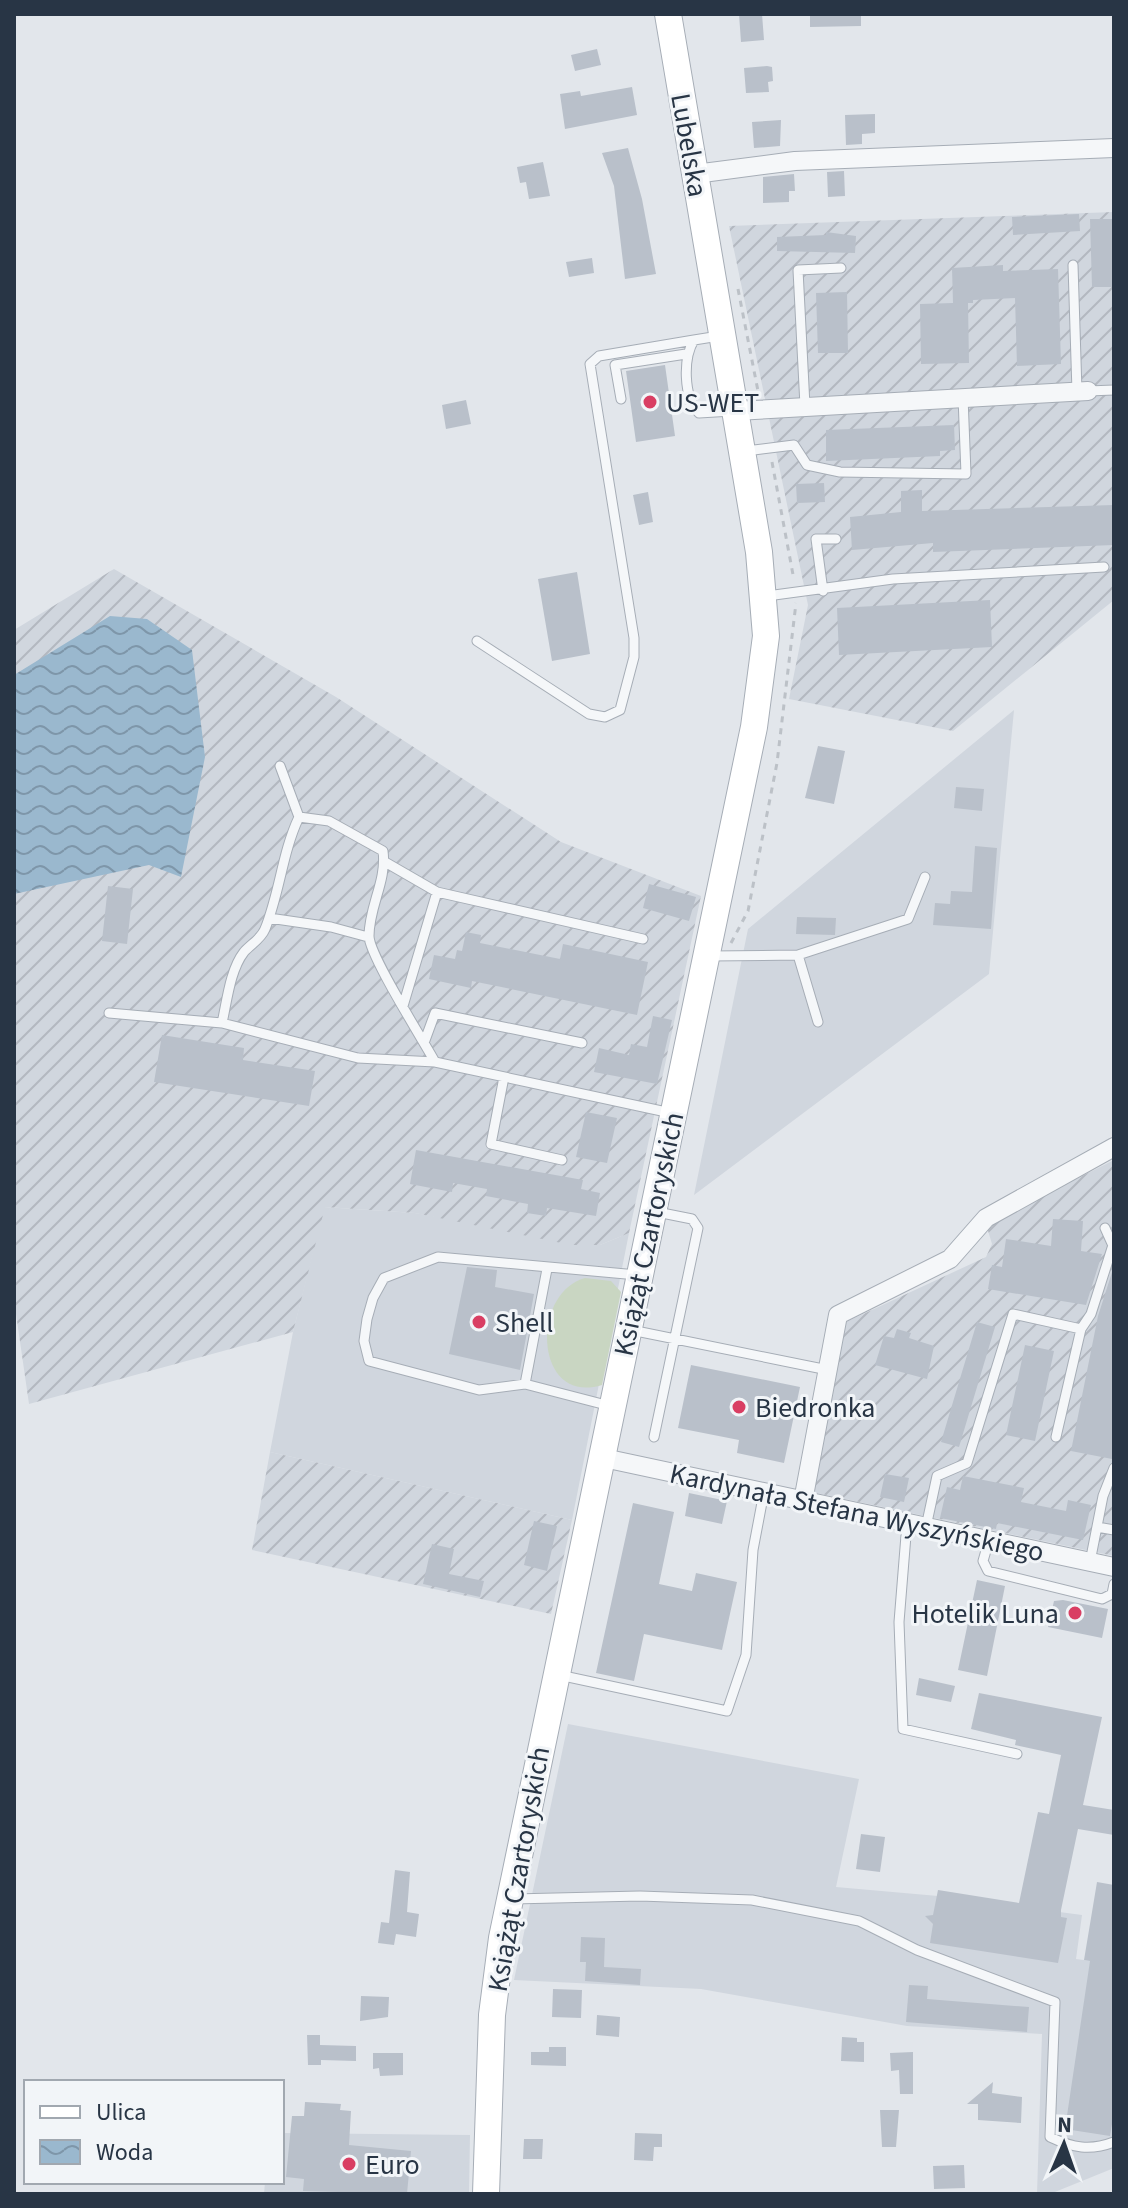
<svg xmlns="http://www.w3.org/2000/svg" width="1128" height="2208" font-family="'Source Sans 3',sans-serif">
<defs>
<pattern id="industrial-furrows" width="10" height="10" patternUnits="userSpaceOnUse" patternTransform="scale(2)"><rect width="10" height="10" fill="#d0d6de"/><path d="M-1 1l2-2M0 10L10 0M9 11l2-2" fill="none" stroke="#b3b8c0"/></pattern>
<pattern id="water-waves" width="16" height="10" patternUnits="userSpaceOnUse" patternTransform="scale(2)"><rect width="16" height="10" fill="#9ab8ce"/><path d="M0 5q4-4 8 0t8 0" fill="none" stroke="#7e96a9"/></pattern>
</defs>
<rect width="100%" height="100%" fill="#e2e6eb"/>
<!-- built -->
<path fill="#d0d6de" d="M1014 710 989 974 694 1195 748 929Z
M324 1207 415 1213 600 1245 629 1233 572 1520 270 1452 293 1332Z
M568 1724 859 1779 836 1887 938 1896 1082 1915 1076 1959 1114 1964V2168L1050 2194H1037L1042 2034 907 2026 701 1989 514 1980Z
M282 2133 470 2135 469 2194H264L265 2182H282Z"/>
<!-- industrial -->
<path fill="url(#industrial-furrows)" d="M1114 212V600L953 731 789 699 808 605 729 226Z
M114 569 336 697 561 842 701 896 629 1233 600 1245H571L415 1213 325 1207 293 1332 29 1404 14 1300V630Z
M1114 1160V1556L812 1492 846 1322 986 1257 992 1244 986 1224Z
M270 1452 572 1520 551 1614 252 1550Z"/>
<!-- green -->
<path fill="#c9d6c2" d="M585 1278 611 1281 621 1292 602 1385C534 1406 530 1293 585 1278Z"/>
<!-- water -->
<path fill="url(#water-waves)" d="M110 616 147 619 192 650 205 757 181 877 149 865 14 894V675Z"/>
<!-- building -->
<path fill="#b9c0ca" d="M739 14H762L764 40 741 42Z
M810 14H861V26L810 27Z
M597 49 601 65 575 71 571 55Z
M767 66 772 67 773 81 768 82 769 92 746 93 744 68Z
M632 87 637 115 565 129 560 94 580 91 581 96Z
M875 114V133L862 134V144L846 145 845 115Z
M781 120 780 146 754 148 752 122Z
M628 148 642 199 656 274 625 279 614 186 602 153Z
M543 162 550 196 529 199 526 182 520 183 517 167Z
M844 171 845 196 828 197 827 172Z
M794 174 795 191H789V202L763 203V177Z
M1079 214 1080 231 1013 235 1012 217Z
M1090 219H1114V287H1092Z
M826 232 856 236 855 253 777 251V237L826 235Z
M592 258 594 273 569 277 566 262Z
M1003 265V271L1058 269 1061 364 1017 366 1015 298 973 300V303H968L969 363 921 364 920 304 953 303 952 268Z
M847 292 848 353H818L816 293Z
M665 365 675 436 636 442 626 371Z
M466 400 471 424 446 429 442 405Z
M954 425 955 450 940 451V456L826 461V430Z
M824 483 825 502 797 503 796 484Z
M922 490V511L1114 505V545L933 552V543L852 550 850 517 901 512V491Z
M648 492 653 522 639 525 633 495Z
M577 572 590 654 552 661 538 579Z
M990 600 992 647 839 655 837 608Z
M818 746 845 751 834 804 805 798Z
M956 787 984 789 982 811 954 808Z
M975 846 997 848 991 929 933 925 935 903 950 904 951 891 972 892Z
M649 884 696 897 689 921 643 908Z
M108 886 133 889 127 944 102 941Z
M797 917 836 918 835 935 796 934Z
M466 932 481 935 480 943 560 959 563 944 648 962 637 1015 472 981 471 988 429 979 434 955 455 959 457 950 462 951Z
M653 1016 672 1020 657 1084 594 1072 599 1048 629 1055 631 1044 647 1047Z
M162 1035 244 1048 243 1060 315 1071 309 1106 154 1082Z
M586 1112 617 1118 607 1163 576 1157Z
M416 1150 583 1180 581 1189 600 1193 596 1216 547 1208 546 1216 527 1213 528 1204 486 1196 487 1189 453 1183 452 1192 410 1184Z
M1053 1219 1083 1221 1081 1251 1102 1254 1086 1305 988 1289 992 1265 1002 1267 1006 1239 1051 1246Z
M1114 1266V1448L1112 1459 1071 1451 1098 1316Z
M467 1267 497 1270 495 1287 534 1294 520 1370 449 1354Z
M977 1322 995 1327 959 1447 941 1442Z
M897 1329 911 1333 909 1338 934 1346 927 1379 875 1365 884 1336 894 1338Z
M1025 1345 1054 1351 1035 1441 1006 1435Z
M691 1365 800 1387 784 1463 737 1453 739 1440 678 1428Z
M885 1474 909 1478 904 1502 880 1497Z
M963 1476 1024 1488 1021 1502 1066 1511 1068 1500 1091 1505 1083 1540 997 1523 996 1529 940 1518 947 1487 960 1490Z
M689 1493 727 1501 722 1524 685 1516Z
M633 1503 674 1512 659 1584 692 1591 696 1573 737 1582 722 1650 644 1634 634 1681 596 1673Z
M534 1521 557 1526 547 1571 524 1565Z
M432 1544 454 1549 449 1574 484 1581 480 1597 423 1584Z
M977 1580 1005 1586 987 1676 958 1670Z
M1063 1600 1108 1609 1102 1638 1048 1627 1054 1601Z
M919 1678 955 1686 951 1702 916 1695Z
M979 1693 1102 1717 1083 1805 1114 1810V1835L1078 1829 1061 1910V1917L1067 1918 1058 1963 930 1943 933 1924 925 1916 933 1915 938 1890 1019 1903 1038 1812 1049 1814 1061 1755 1015 1745 1016 1740 971 1729Z
M861 1834 885 1837 880 1872 856 1869Z
M395 1870 410 1872 407 1912 419 1914 416 1937 396 1934 394 1945 378 1943 381 1922 389 1923Z
M1097 1882 1114 1885V2112L1110 2136 1065 2129 1090 1961 1084 1960Z
M581 1937 605 1938 604 1967 641 1969 640 1985 585 1981 586 1962H580Z
M909 1985 928 1986 927 1999 1029 2007 1027 2032 906 2022Z
M553 1989 582 1990 581 2018 552 2017Z
M361 1996 389 1997 388 2017 360 2021Z
M597 2015 620 2017 619 2037 596 2035Z
M307 2035H320V2045L356 2046V2061L321 2060V2065H308Z
M842 2037 857 2038V2042H864V2062L841 2061Z
M549 2047H566V2066L531 2065V2052H549Z
M913 2052V2094H900L899 2070 891 2071 890 2053Z
M373 2053H403V2075L380 2076 379 2068 373 2069Z
M993 2082 992 2093 1022 2097 1021 2123 978 2120V2104H967Z
M305 2102 341 2104 340 2110 351 2111 349 2145 411 2151 407 2194 303 2191 304 2179 286 2177 292 2116H304Z
M880 2110H899L896 2147H882Z
M635 2133 662 2134V2147H654L653 2161 634 2160Z
M524 2139H543L542 2159H523Z
M964 2165 965 2188 934 2189 933 2166Z"/>
<g fill="none" stroke-linecap="round" stroke-linejoin="round">
<defs>
<path id="lane" d="M1073 265 1077 392
M719 336 694 340C683 358 683 397 699 413L732 411
M1088 391 1114 390
M621 399 615 365 686 354
M805 406 798 270 841 268
M746 451 794 445 807 465 840 472 966 474 963 397
M823 591 816 539H836
M767 596 893 579 1104 567
M477 641 589 714 605 717 620 710 634 657V638L590 364 599 356 694 340
M280 766 299 817
M385 862 437 892 643 939
M269 918 331 927 368 937
M798 955 818 1022
M710 956 798 955 908 919 925 877
M403 1006 437 892
M109 1013 222 1023
M424 1043 435 1013 582 1043
M435 1062 358 1058 222 1023C227 1001 230 970 244 952 251 944 261 939 265 929 280 892 282 853 299 817L329 821 383 851C387 881 369 906 369 936 369 955 423 1040 435 1062L671 1113
M504 1077 491 1144 562 1160
M1105 1228 1114 1248
M1081 1329 1091 1314 1112 1248
M631 1330 828 1370
M525 1384 547 1269
M610 1406 525 1384 479 1390 369 1361 364 1341 367 1319 373 1298 384 1278 438 1257 637 1275
M654 1437 698 1228 692 1219 657 1212
M907 1523 899 1622 903 1729 1017 1754
M926 1527 937 1476 967 1463 1013 1314 1081 1329 1056 1437
M1097 1527 1114 1530
M989 1540 983 1561 988 1571 1102 1599 1112 1594 1114 1584
M1090 1562 1103 1496 1114 1468
M559 1675 727 1711 746 1655 753 1550 764 1492
M513 1899 640 1896 752 1900 859 1921 917 1950 1055 2002 1050 2137C1073 2148 1090 2151 1114 2142"/>
<path id="street" d="M695 174 795 161 1114 148
M736 411 1088 391
M599 1457 1114 1567
M803 1501 838 1315 950 1259 986 1218 1114 1147"/>
<path id="secondary" d="M486 2194 492 2015 502 1938 754 727 766 636 759 552 668 14"/>
</defs>
<!-- lane casing -->
<use href="#lane" stroke="#a6adb6" stroke-width="11"/>
<!-- street casing -->
<use href="#street" stroke="#a6adb6" stroke-width="20"/>
<!-- secondary casing -->
<use href="#secondary" stroke="#a6adb6" stroke-width="28"/>
<!-- path -->
<path stroke="#bcc1c7" stroke-width="3" stroke-dasharray="6 6" stroke-linecap="butt" d="M738 289 758 391
M772 462 794 580
M731 943 748 911 777 763 796 603"/>
<!-- lane -->
<use href="#lane" stroke="#f5f7f9" stroke-width="9"/>
<!-- street -->
<use href="#street" stroke="#f5f7f9" stroke-width="18"/>
<!-- secondary -->
<use href="#secondary" stroke="#fff" stroke-width="26"/>
</g>
<!-- markers -->
<g fill="#d93e63" stroke="#f2f5f8" stroke-width="3">
<circle cx="650" cy="402" r="8"/>
<circle cx="479" cy="1322" r="8"/>
<circle cx="739" cy="1407" r="8"/>
<circle cx="1075" cy="1613" r="8"/>
<circle cx="349" cy="2164" r="8"/>
</g>
<g text-anchor="middle" stroke-width="6" stroke-linejoin="round" paint-order="stroke">
<!-- street labels -->
<g font-size="28" fill="#283545" stroke="#f2f5f8">
<text transform="translate(690 145) rotate(80)" y="10">Lubelska</text>
<text transform="translate(648 1234) rotate(-78)" y="10">Książąt Czartoryskich</text>
<text transform="translate(857 1512) rotate(12)" y="10">Kardynała Stefana Wyszyńskiego</text>
<text transform="translate(518 1869) rotate(-80)" y="10">Książąt Czartoryskich</text>
</g>
<!-- poi labels -->
<g font-size="28" fill="#283545" stroke="#f2f5f8" text-anchor="start">
<text x="666" y="412">US-WET</text>
<text x="495" y="1332">Shell</text>
<text x="755" y="1417">Biedronka</text>
<text x="1059" y="1623" text-anchor="end">Hotelik Luna</text>
<text x="365" y="2174">Euro</text>
</g>
</g>
<!-- border -->
<rect width="1128" height="2208" fill="none" stroke="#283545" stroke-width="32"/>
<!-- legend -->
<rect x="24" y="2080" width="260" height="104" fill="#f2f5f8" stroke="#a1a8b0" stroke-width="2"/>
<rect x="40" y="2106" width="40" height="12" fill="#ffffff" stroke="#a1a8b0" stroke-width="2"/>
<text x="96" y="2120" font-size="24" fill="#283545">Ulica</text>
<rect x="40" y="2140" width="40" height="24" fill="url(#water-waves)" stroke="#a1a8b0" stroke-width="2"/>
<text x="96" y="2160" font-size="24" fill="#283545">Woda</text>
<!-- north arrow -->
<g transform="translate(1064 2144) rotate(2)" stroke="#f2f5f8" stroke-width="6" paint-order="stroke">
<path d="M0-6L14 30L0 20L-14 30Z" fill="#283545"/>
<text y="-12" font-size="22" font-weight="bold" text-anchor="middle" fill="#283545">N</text>
</g>
</svg>
